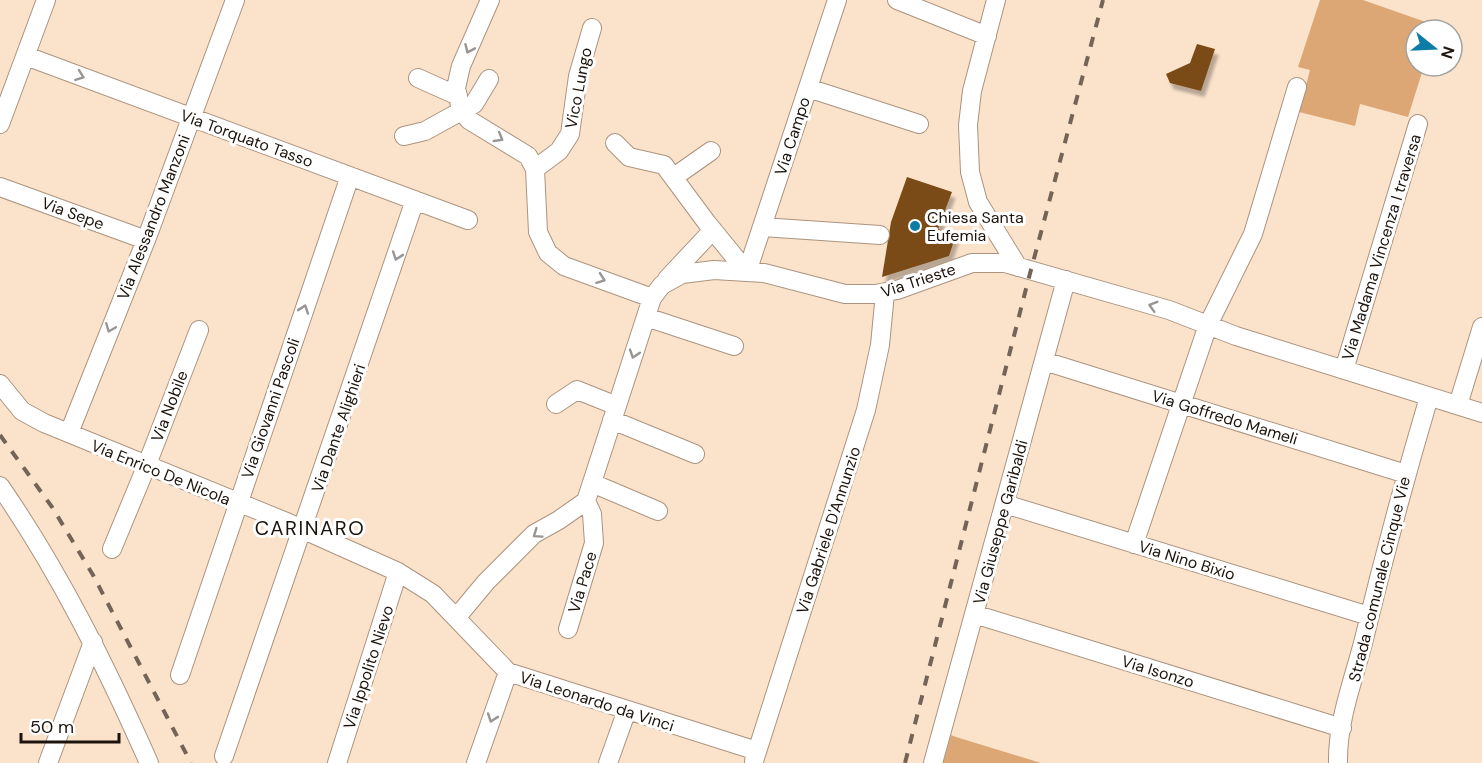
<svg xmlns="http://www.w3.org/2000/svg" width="1482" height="763" font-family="'DM Sans',sans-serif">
<defs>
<filter id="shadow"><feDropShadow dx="3.5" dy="6" stdDeviation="1.5" flood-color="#0004"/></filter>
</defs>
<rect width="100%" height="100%" fill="#fbe2cb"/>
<!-- green -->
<path fill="#dda775" d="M1320 0H1363L1437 26 1436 30H1416V66H1424L1408 117 1360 104 1355 126 1299 112 1310 70 1298 67Z
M951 735 956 737 1041 763H943Z"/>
<!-- building -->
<path fill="#7a4b14" filter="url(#shadow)" d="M1197 44 1215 49 1201 91 1170 83 1166 74 1190 63Z
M907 177 952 192 938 229 956 235 949 256 882 277 891 222Z"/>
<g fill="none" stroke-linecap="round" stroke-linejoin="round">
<defs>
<path id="minor" d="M490 0 461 66 456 88 461 110 469 120 528 156 535 169 538 232 548 253 564 266 652 298
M897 0 987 36
M996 0 972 91 968 125 970 172 978 202 1018 267
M26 56 468 220
M418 78 458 96
M808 88 919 124
M0 124 46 0
M404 136 425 131 474 104 489 79
M615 143 629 157 664 165 707 223 747 272
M535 169 559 151 570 134 578 76 592 28
M674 177 711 151
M0 187 146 240
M762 227 880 235
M747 272 837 0
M667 279 713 230
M646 317 734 346
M1044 361 1406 474
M1344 370 1418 124
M0 384 22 411 44 423 284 521 398 572 433 594 508 672 757 751
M556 404 577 390 617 406
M1458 405 1482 327
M612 420 695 454
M69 433 146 240 235 0
M592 483 658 511
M0 486C60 573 106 666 149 763
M586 501 652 298 662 285 682 274 714 270 764 273 845 294H875L897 290 972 263H1005L1169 310 1236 336 1482 413
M1005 504 1369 616
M1134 544 1208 325 1253 234 1297 87
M112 549 146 467 199 330
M974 614 1342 728
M456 618 486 582 534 534 559 520 586 501
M568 629 594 543 592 514 586 501
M180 675 350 176
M224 756 415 200
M754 761 866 410 880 345 885 293
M48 763 93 642
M337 763 398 572
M476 763 508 672
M608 763 627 710
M933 763 1066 280
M1338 763C1337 723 1353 681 1363 643 1383 560 1405 478 1429 397"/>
</defs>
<!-- minor casing -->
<use href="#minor" stroke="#ab947f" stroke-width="20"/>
<!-- minor -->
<use href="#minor" stroke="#fff" stroke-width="18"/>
<!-- rail -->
<path stroke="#736457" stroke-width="4" stroke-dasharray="10 10" stroke-linecap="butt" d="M0 435 52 507 93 575 191 763
M905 763 1028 281 1103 0"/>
</g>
<!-- one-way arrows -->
<defs><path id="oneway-chevron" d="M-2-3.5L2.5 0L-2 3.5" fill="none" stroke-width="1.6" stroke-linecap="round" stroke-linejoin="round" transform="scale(1.5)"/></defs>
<g stroke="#999592">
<use href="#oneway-chevron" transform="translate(469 49) rotate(114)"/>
<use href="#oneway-chevron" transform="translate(80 76) rotate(20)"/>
<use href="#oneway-chevron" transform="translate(499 138) rotate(31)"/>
<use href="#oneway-chevron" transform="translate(397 256) rotate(109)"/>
<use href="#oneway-chevron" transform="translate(601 279) rotate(20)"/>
<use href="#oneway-chevron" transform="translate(1153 306) rotate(-164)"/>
<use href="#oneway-chevron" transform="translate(304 309) rotate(-71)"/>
<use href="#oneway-chevron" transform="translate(110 328) rotate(112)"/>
<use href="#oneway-chevron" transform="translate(634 354) rotate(108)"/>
<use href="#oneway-chevron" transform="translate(537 534) rotate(145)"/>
<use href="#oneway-chevron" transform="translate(492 718) rotate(109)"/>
</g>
<!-- markers -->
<circle fill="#0e7da6" stroke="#fff" stroke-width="2" cx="915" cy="226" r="6"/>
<g text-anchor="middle" stroke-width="6" stroke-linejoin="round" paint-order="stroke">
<!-- street labels -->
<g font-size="16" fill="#1c140c" stroke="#fff">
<text transform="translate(578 88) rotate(-79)" y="6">Vico Lungo</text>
<text transform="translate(792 136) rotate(-72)" y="6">Via Campo</text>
<text transform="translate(247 138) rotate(20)" y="6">Via Torquato Tasso</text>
<text transform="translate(73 213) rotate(20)" y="6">Via Sepe</text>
<text transform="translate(153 217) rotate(-69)" y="6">Via Alessandro Manzoni</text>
<text transform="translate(1381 247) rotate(-73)" y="6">Via Madama Vincenza I traversa</text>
<text transform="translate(918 280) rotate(-18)" y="6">Via Trieste</text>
<text transform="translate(169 406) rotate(-69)" y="6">Via Nobile</text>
<text transform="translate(270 408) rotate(-71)" y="6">Via Giovanni Pascoli</text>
<text transform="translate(1225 417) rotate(17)" y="6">Via Goffredo Mameli</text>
<text transform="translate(338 428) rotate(-71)" y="6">Via Dante Alighieri</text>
<text transform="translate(161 472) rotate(22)" y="6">Via Enrico De Nicola</text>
<text transform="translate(1000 522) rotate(-75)" y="6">Via Giuseppe Garibaldi</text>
<text transform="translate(828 530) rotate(-72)" y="6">Via Gabriele D'Annunzio</text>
<text transform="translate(1187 560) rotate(17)" y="6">Via Nino Bixio</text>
<text transform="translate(1379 579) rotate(-76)" y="6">Strada comunale Cinque Vie</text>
<text transform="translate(582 582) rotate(-73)" y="6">Via Pace</text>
<text transform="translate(368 667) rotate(-72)" y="6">Via Ippolito Nievo</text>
<text transform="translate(1158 671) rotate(17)" y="6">Via Isonzo</text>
<text transform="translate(597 701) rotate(18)" y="6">Via Leonardo da Vinci</text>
</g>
<!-- poi labels -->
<g font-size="16" fill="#1c140c" stroke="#fff" text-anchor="start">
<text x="927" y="223">Chiesa Santa<tspan x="927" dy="18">Eufemia</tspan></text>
</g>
<!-- quarter labels -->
<g font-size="20" letter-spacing="1.5" fill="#1c140c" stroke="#fff">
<text x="310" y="535">CARINARO</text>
</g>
</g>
<!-- north arrow -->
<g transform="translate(1434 48) rotate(108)"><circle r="28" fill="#ffffff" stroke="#a4a19e" stroke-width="1.5"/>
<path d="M0-4.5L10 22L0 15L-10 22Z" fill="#0e7da6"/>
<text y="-9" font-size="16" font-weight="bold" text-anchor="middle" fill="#1c140c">N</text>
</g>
<!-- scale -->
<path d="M21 733v9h98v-9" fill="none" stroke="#1c140c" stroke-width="3"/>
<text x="30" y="733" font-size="18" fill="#1c140c" stroke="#ffffff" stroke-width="4.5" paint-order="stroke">50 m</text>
</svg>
